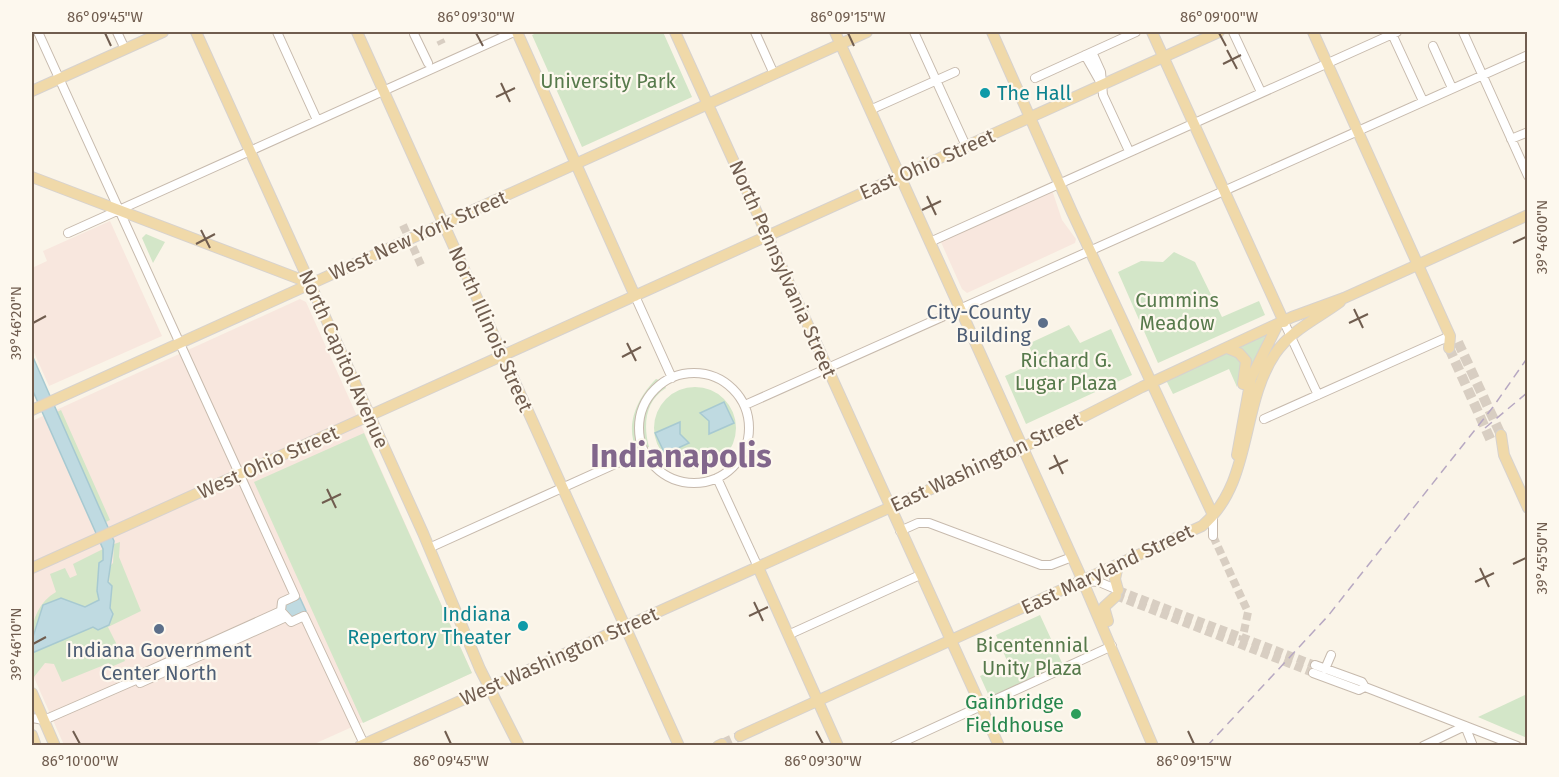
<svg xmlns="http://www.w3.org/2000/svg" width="1559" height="777" font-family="'Fira Sans',sans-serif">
<rect width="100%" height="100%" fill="#faf4e8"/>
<!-- commercial -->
<path fill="#f8e7de" d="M1052 190 1062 220 1076 239 1075 243 967 293 962 289 940 240Z
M110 221 162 336 49 386 32 348V268L47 261 43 251Z
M300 299 306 302 472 673 312 745H64L32 673V421Z"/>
<!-- green -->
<path fill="#d3e6c8" d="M539 32H663L692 97 582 147 532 35Z
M146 234 165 242 153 263 142 238Z
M1174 252 1195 262 1222 317 1259 301 1265 315 1158 363 1118 272 1141 261 1163 262Z
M1069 325 1080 343 1111 329 1132 375 1026 424 1005 376 1036 362 1028 344Z
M1266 335 1252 365 1241 367 1237 387 1229 369 1173 394 1166 380Z
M656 379 662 381 666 388C645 401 643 425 649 447L637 450C624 425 638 397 656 379Z
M654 428a41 41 0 1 1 82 0a41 41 0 1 1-82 0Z
M61 410 110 520 106 522 57 412Z
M364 433 472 673 363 723 254 482Z
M120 542 119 557 141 611 108 627 125 661 111 667 109 663 62 682 54 664 45 663 34 677 32 653 93 627 110 608 109 567 113 563 114 544Z
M103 549 99 600 34 631 32 640C31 620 39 602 56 592L50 574 65 568 70 578 77 575 73 564Z
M1040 615 1063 665 993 705 980 676 1008 663 996 635Z
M1527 694V738L1478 717Z"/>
<!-- water -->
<path fill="#bfdae1" stroke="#a7c9d1" stroke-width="1.5" d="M32 355 114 541 108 582 112 586 110 608 113 614 109 625 98 630 93 627 32 653V640L43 605 61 598 85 607 99 600 97 591 99 563 103 560V549L32 389Z
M724 402 734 423 709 434V421L700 413Z
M680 422V434L689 443 665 454 655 433Z
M300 598 306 611 289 618 283 606Z"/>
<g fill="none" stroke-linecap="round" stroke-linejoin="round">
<!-- minor-tunnel -->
<path stroke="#d8cec2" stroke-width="8" stroke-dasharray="8 4" stroke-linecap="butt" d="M440 40 442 44
M403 225 421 265
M1213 536 1248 612 1242 641
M1118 590 1315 665
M1116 596 1313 673"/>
<!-- major-tunnel -->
<path stroke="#d8cec2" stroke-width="10" stroke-dasharray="10 5" stroke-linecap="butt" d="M1458 342 1501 435
M1449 348 1492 443
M722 744 740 736"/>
<defs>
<path id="minor" d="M38 32 295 596 282 602 281 611 291 622 304 616 364 744
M117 32 125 49
M277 32 317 120
M755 32 774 74
M914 32 966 146
M1233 32 1261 92
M1463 32 1528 176
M414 34 428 63
M1392 34 1423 101
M1433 46 1452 88
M1092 52 1101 72 1103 95 1129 151
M1085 55 1102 85
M1035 78 1136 32
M870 110 955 72
M1511 139 1528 132
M68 233 514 32
M930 242 1397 32
M635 296 672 378
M1284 322 1318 395
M639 428a55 55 0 1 1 110 0a55 55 0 1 1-110 0Z
M745 405 1528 55
M1264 419 1450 336
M717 478 758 567
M900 531 918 523H929L1041 565H1051L1072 557
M1213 536V515
M429 548 644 451
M1083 581 1099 582 1118 590
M281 611 137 676 140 683 284 618
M788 635 920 575
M1315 665 1362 682 1365 687
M1325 669 1331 655
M1313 673 1359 690 1365 687 1517 746
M32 718 44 720 138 679
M1465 726 1473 746
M894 746 1112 646
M1423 746 1465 726"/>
<path id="major" d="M196 32 423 533 480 669 519 746
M357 32 679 746
M517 32 635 296
M675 32 999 746
M835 32 1078 570 1153 746
M992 32 1072 212 1213 515
M1152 32 1284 322
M1313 32 1450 336 1449 348
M32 91 163 32
M32 177 310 283
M1227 348 1239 353 1246 361 1243 384
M32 410 867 32
M1501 435 1504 455 1528 508
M1237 455 1251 378 1277 326
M758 567 838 746
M32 568 1219 32
M1118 590 1115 579 1118 565
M1108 621 1104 607 1116 596
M32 693 55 746
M32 735 36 746
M740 736 1202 526C1253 483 1240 406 1275 354 1291 330 1317 319 1340 302
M360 746 1022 448 1142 387 1292 317 1344 298 1528 215
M718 746 722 744"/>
</defs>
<!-- minor casing -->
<use href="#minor" stroke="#c7baad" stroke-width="10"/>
<!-- major casing -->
<use href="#major" stroke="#d7d2ce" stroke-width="12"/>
<!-- minor -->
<use href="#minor" stroke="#fff" stroke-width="8"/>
<!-- major -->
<use href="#major" stroke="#f0d9a9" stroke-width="10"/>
<!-- rail -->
<path stroke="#b7a8c2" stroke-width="1.5" stroke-dasharray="9 6" stroke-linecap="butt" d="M1485 428 1528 392
M1207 746 1328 616 1493 407 1528 357"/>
</g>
<!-- ticks -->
<path fill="none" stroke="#705d4f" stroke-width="2" d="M105 33 111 46M476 33 483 46M848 33 854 46M1219 33 1226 46M1227 50 1237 69M1223 64 1241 55M501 83 510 102M496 97 515 88M927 196 936 215M922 210 941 201M201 230 210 248M1513 243 1526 237M196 244 215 234M1354 309 1363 328M33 323 46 316M1349 323 1368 314M627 343 636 361M622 357 641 347M1054 455 1063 474M1049 469 1068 460M327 489 336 508M322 503 341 494M1513 564 1526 558M1480 568 1489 587M1475 582 1494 573M754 602 763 621M749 616 768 607M33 644 46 637M73 731 80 744M445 731 451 744M816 731 823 744M1188 731 1194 744"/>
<!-- markers -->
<g fill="#0f9aa8" stroke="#fdf8ee" stroke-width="2">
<circle cx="985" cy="93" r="6"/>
<circle cx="523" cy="626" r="6"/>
</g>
<g fill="#5c6f8a" stroke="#fdf8ee" stroke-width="2">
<circle cx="1043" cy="323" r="6"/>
<circle cx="159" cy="629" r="6"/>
</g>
<circle fill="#2e9e5b" stroke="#fdf8ee" stroke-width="2" cx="1076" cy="714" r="6"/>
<g text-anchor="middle" stroke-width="4.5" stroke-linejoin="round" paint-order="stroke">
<!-- park labels -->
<g font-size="20" fill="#577a4c" stroke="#fdf8ee">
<text x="608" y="88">University Park</text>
<text x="1177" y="307">Cummins<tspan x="1177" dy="23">Meadow</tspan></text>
<text x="1066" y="367">Richard G.<tspan x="1066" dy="23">Lugar Plaza</tspan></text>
<text x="1032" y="652">Bicentennial<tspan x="1032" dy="23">Unity Plaza</tspan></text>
</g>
<!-- culture labels -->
<g font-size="20" fill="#0d838f" stroke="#fdf8ee" text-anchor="start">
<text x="997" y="100">The Hall</text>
<text x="511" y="621" text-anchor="end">Indiana<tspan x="511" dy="23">Repertory Theater</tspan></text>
</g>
<!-- street labels -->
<g font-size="20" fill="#705d4f" stroke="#fdf8ee">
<text transform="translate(927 164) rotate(-24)" y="7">East Ohio Street</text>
<text transform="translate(418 235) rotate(-24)" y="7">West New York Street</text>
<text transform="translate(783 269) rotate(66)" y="7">North Pennsylvania Street</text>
<text transform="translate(491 329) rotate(66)" y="7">North Illinois Street</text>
<text transform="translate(344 359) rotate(66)" y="7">North Capitol Avenue</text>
<text transform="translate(268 462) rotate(-24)" y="7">West Ohio Street</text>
<text transform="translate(986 462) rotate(-25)" y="7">East Washington Street</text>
<text transform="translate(1107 569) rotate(-25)" y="7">East Maryland Street</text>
<text transform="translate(559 656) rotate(-24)" y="7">West Washington Street</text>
</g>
<!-- service labels -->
<g font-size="20" fill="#4e5e75" stroke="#fdf8ee" text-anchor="end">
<text x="1031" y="319">City-County<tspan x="1031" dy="23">Building</tspan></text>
<text x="159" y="657" text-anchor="middle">Indiana Government<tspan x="159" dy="23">Center North</tspan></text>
</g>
<!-- leisure labels -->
<g font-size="20" fill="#27864d" stroke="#fdf8ee" text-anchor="end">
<text x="1064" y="709">Gainbridge<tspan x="1064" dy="23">Fieldhouse</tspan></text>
</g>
<!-- town labels -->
<g font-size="32" font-weight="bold" fill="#82678c" stroke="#fdf8ee">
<text x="681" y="467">Indianapolis</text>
</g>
</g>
<!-- border -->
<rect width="1559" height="777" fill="none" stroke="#fdf8ee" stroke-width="66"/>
<rect x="33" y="33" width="1493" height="711" fill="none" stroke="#705d4f" stroke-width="2"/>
<g font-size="15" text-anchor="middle" fill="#705d4f">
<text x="105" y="22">86°09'45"W</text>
<text x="476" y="22">86°09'30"W</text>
<text x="848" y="22">86°09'15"W</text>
<text x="1219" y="22">86°09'00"W</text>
<text transform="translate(1542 237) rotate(-90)" y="5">39°46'00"N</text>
<text transform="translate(16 323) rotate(-90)" y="5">39°46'20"N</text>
<text transform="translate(1542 558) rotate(-90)" y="5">39°45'50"N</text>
<text transform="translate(16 644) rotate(-90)" y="5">39°46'10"N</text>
<text x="80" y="766">86°10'00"W</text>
<text x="451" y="766">86°09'45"W</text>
<text x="823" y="766">86°09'30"W</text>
<text x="1194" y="766">86°09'15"W</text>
</g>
</svg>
